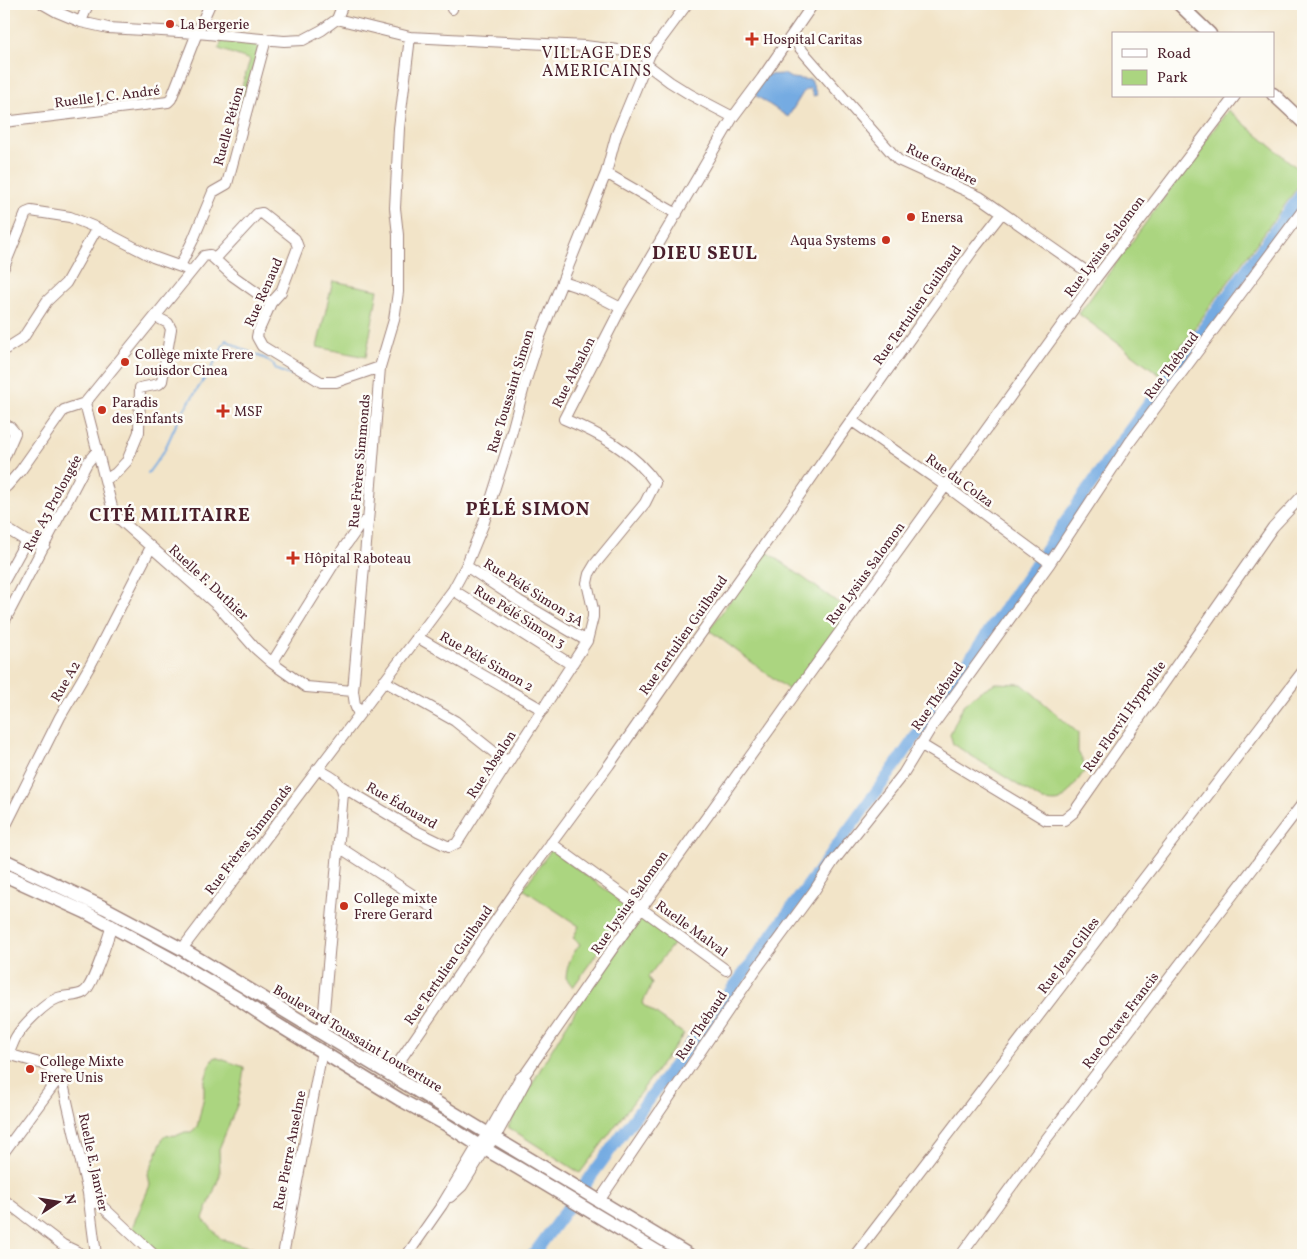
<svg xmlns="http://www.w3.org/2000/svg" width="1307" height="1259" font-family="Vollkorn,serif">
<rect width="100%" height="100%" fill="#fdfcf7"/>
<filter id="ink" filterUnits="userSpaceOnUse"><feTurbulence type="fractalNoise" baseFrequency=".02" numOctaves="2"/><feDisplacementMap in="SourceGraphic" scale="10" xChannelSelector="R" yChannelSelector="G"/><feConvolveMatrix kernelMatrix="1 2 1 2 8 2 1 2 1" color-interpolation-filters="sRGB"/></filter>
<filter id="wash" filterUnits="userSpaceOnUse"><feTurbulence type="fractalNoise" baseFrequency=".0096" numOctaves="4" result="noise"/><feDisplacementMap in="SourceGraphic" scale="20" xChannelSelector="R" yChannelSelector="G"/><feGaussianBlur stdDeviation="1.12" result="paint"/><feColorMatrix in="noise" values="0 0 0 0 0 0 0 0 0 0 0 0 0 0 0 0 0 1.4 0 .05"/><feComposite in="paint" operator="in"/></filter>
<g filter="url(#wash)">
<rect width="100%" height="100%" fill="#f2e4c8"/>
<!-- green -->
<path fill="#abd580" stroke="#7a7a56" d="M223 38 261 42 240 109H235L250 60 219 49Z
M1228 110 1303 173V180L1160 375 1079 314Z
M333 281 378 290 366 357 317 347Z
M766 551 851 612 789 690 709 630Z
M995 683 1022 684 1078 733V752L1087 768C1081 775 1067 797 1060 801 1055 803 1048 801 1043 801L953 744 950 734 963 706 979 692Z
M551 850 630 907 573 987 566 978C567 964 572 954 580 944L573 938 579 926 523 889Z
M643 914 677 939 648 977 652 984 642 1004 684 1034 580 1173 508 1127 549 1054 580 1003Z
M215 1057 244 1067V1070L238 1103 219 1149 220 1175 203 1219 221 1239 253 1248 250 1255H162L131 1230 150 1185 148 1174 164 1136 178 1135 185 1132H191L197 1127 204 1096V1083L210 1064Z"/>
<!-- water -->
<path fill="#74abe2" stroke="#5f6586" d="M784 74 791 78 811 80 817 95 813 96 810 88 804 91 788 117 755 95 765 75Z"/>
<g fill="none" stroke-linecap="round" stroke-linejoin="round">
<!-- stream -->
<path stroke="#74abe2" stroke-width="2" d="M148 473 164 451 180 416 212 367 226 340 244 350 266 359 274 365 275 369 290 375 297 371"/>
<!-- river -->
<path stroke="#74abe2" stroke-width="12" d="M533 1255 620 1137 747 969 895 766 1121 442 1303 192"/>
</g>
</g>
<g filter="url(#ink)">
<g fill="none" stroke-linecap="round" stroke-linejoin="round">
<defs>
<path id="minor" d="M43 4 57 12 81 22 108 28 197 33 284 41 303 40 322 30 337 19
M452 9 453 4
M337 19 410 37 585 46 650 54
M337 19 343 4
M81 22 88 4
M799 47 898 160 980 197 1096 278
M646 64 670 82 691 95 733 117
M4 122 168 102 171 99 197 33 210 4
M606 173 677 214
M215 259 257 214 262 213 295 239 298 247 281 292 271 303 258 332 257 337 262 346 321 382H336L380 367
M180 266 193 240 213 192 227 184 266 39
M4 267 26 213 31 211 70 217 97 228 153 257 184 268
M563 282 584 289 621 308
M271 303 233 276 210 255 204 256 85 403 113 511 116 516 218 606 255 648 272 663 306 687 353 691
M4 350 23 338 47 301 66 283 97 228
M852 421 946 486 1050 563
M4 424 10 427 15 433 4 458
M105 480 116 473 127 461 139 432 140 388 159 384 162 381 171 329 168 323 156 317
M4 488 7 486 21 470 62 412 64 410 85 403
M4 527 26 541 45 545
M466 566 519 601 587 641
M4 581 26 541
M453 590 572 665
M4 622 87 463 97 451
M417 637 543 710
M272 663 343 549 360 525 368 519
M384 681 455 721 500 757 509 761
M359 715 453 590 466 566 483 525 508 446 525 383 539 339 606 173 616 136 650 54 687 4
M920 744 1046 820H1064L1074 812 1273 527 1303 495
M317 769C328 775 341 780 343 793L322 1034
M341 786 418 832 449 847 457 843 509 761 587 641 593 617V609L587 583 589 574 595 564 645 503 655 483C635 452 598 433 564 419L621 308 733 117 762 78 813 4
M4 829 60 717 91 664 151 547
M551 843 726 970
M339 847 430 906
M182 949 359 715 355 705 353 691 369 510 380 367 394 320 398 292V235L395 208 399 128 410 37
M4 1053 43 1064 61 1075
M8 1054C11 1049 13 1042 16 1037 23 1025 45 1003 58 998 66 995 77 997 84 992 93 986 108 938 112 925
M61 1075 88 1193 96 1255
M390 1075 516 891 609 765 687 653 787 513 837 441 973 250 1002 213
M4 1152 61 1075
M88 1193 154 1255
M450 1197 462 1186 485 1149 495 1138 525 1082 526 1080
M4 1200 63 1245 84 1255
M599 1201 757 968 814 891 833 862 903 774 931 728 1050 563 1130 442 1303 210
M283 1255 322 1051
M407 1255 442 1205 478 1145 488 1134 520 1078 526 1073 613 948 797 691 1096 278 1235 96
M855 1255 1303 671
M961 1255 1044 1142 1303 803"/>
<path id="major" d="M1179 4 1210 34
M1273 94 1303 122
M4 860 105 908 182 949 689 1255
M4 875 85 912 175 961 240 1000 270 1020 399 1099 445 1124 478 1145 518 1168 663 1255"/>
</defs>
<!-- minor casing -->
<use href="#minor" stroke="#9e827a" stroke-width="12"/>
<!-- major casing -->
<use href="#major" stroke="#9e827a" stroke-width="15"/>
<!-- minor -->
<use href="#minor" stroke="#fff" stroke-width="10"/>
<!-- major -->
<use href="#major" stroke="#fff" stroke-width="12"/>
</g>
</g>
<!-- markers -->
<g fill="#c8321e" stroke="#fdfcf7" stroke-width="2">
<circle cx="170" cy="24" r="5"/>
<path d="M749.5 31.5h5v5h5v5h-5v5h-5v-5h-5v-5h5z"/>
<circle cx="911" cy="217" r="5"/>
<circle cx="886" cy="240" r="5"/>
<circle cx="125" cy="362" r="5"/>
<circle cx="102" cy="410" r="5"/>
<path d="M220.5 403.5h5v5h5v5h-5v5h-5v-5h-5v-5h5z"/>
<path d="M290.5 550.5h5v5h5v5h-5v5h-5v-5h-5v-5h5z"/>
<circle cx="344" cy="906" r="5"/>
<circle cx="30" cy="1069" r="5"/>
</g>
<g text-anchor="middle" stroke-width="5" stroke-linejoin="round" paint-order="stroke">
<!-- poi labels -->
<g font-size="14" fill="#4a1f2b" stroke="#fdfcf7" text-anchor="start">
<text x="180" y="29">La Bergerie</text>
<text x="763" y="44">Hospital Caritas</text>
<text x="921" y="222">Enersa</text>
<text x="876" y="245" text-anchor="end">Aqua Systems</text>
<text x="135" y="359">Collège mixte Frere<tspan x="135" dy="16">Louisdor Cinea</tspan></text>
<text x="112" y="407">Paradis<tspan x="112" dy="16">des Enfants</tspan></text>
<text x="234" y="416">MSF</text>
<text x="304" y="563">Hôpital Raboteau</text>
<text x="354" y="903">College mixte<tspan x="354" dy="16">Frere Gerard</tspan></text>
<text x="40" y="1066">College Mixte<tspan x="40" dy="16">Frere Unis</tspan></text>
</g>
<!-- street labels -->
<g font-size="14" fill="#4a1f2b" stroke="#fdfcf7">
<text transform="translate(107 96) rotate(-7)" y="5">Ruelle J. C. André</text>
<text transform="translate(228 126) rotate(-75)" y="5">Ruelle Pétion</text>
<text transform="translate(942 164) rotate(26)" y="5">Rue Gardère</text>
<text transform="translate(1104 246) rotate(-53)" y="5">Rue Lysius Salomon</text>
<text transform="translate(263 292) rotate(-66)" y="5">Rue Renaud</text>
<text transform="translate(917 305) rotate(-55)" y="5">Rue Tertulien Guilbaud</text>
<text transform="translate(1171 365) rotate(-53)" y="5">Rue Thébaud</text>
<text transform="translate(573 372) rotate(-63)" y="5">Rue Absalon</text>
<text transform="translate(510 391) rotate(-73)" y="5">Rue Toussaint Simon</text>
<text transform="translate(359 461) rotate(-85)" y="5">Rue Frères Simmonds</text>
<text transform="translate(960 480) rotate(36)" y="5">Rue du Colza</text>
<text transform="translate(52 503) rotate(-62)" y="5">Rue A3 Prolongée</text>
<text transform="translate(865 573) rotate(-54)" y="5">Rue Lysius Salomon</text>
<text transform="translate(209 582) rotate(43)" y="5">Ruelle F. Duthier</text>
<text transform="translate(534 592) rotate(32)" y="5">Rue Pélé Simon 3A</text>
<text transform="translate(520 616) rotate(32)" y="5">Rue Pélé Simon 3</text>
<text transform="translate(683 635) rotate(-55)" y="5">Rue Tertulien Guilbaud</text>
<text transform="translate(487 661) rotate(30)" y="5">Rue Pélé Simon 2</text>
<text transform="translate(65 681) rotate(-60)" y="5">Rue A2</text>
<text transform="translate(937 696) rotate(-55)" y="5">Rue Thébaud</text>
<text transform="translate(1124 716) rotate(-55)" y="5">Rue Florvil Hyppolite</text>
<text transform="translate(491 764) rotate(-57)" y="5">Rue Absalon</text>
<text transform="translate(402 805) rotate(30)" y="5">Rue Édouard</text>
<text transform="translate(248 839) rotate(-53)" y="5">Rue Frères Simmonds</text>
<text transform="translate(629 902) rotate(-55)" y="5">Rue Lysius Salomon</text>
<text transform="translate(692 928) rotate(36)" y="5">Ruelle Malval</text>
<text transform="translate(1068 955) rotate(-53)" y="5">Rue Jean Gilles</text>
<text transform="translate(448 965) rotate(-55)" y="5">Rue Tertulien Guilbaud</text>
<text transform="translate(1120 1020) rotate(-53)" y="5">Rue Octave Francis</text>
<text transform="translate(701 1025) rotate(-56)" y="5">Rue Thébaud</text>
<text transform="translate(358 1038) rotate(31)" y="5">Boulevard Toussaint Louverture</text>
<text transform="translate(289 1150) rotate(-79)" y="5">Rue Pierre Anselme</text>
<text transform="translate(94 1162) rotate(78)" y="5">Ruelle E. Janvier</text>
</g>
<!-- quarter labels -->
<g font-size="16" letter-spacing="1" fill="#4a1f2b" stroke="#fdfcf7">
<text x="597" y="58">VILLAGE DES<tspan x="597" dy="18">AMERICAINS</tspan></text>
</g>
<!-- district labels -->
<g font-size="19" font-weight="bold" letter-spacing="1" fill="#4a1f2b" stroke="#fdfcf7">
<text x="705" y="259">DIEU SEUL</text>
<text x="528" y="515">PÉLÉ SIMON</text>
<text x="170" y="521">CITÉ MILITAIRE</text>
</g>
</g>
<!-- margin -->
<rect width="1307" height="1259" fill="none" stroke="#fdfcf7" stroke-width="20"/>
<!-- legend -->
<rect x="1112" y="32" width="162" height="65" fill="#fdfcf7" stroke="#b5a4a5"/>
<rect x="1122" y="49" width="25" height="8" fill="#ffffff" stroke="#b5a4a5"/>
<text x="1157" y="58" font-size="15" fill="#4a1f2b">Road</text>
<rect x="1122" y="70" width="25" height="15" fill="#abd580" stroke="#b5a4a5"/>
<text x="1157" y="82" font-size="15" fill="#4a1f2b">Park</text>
<!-- north arrow -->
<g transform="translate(58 1202) rotate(78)" stroke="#fdfcf7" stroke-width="4" paint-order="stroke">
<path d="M0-4L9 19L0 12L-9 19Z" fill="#4a1f2b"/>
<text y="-8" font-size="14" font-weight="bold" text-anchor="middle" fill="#4a1f2b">N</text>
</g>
</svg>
